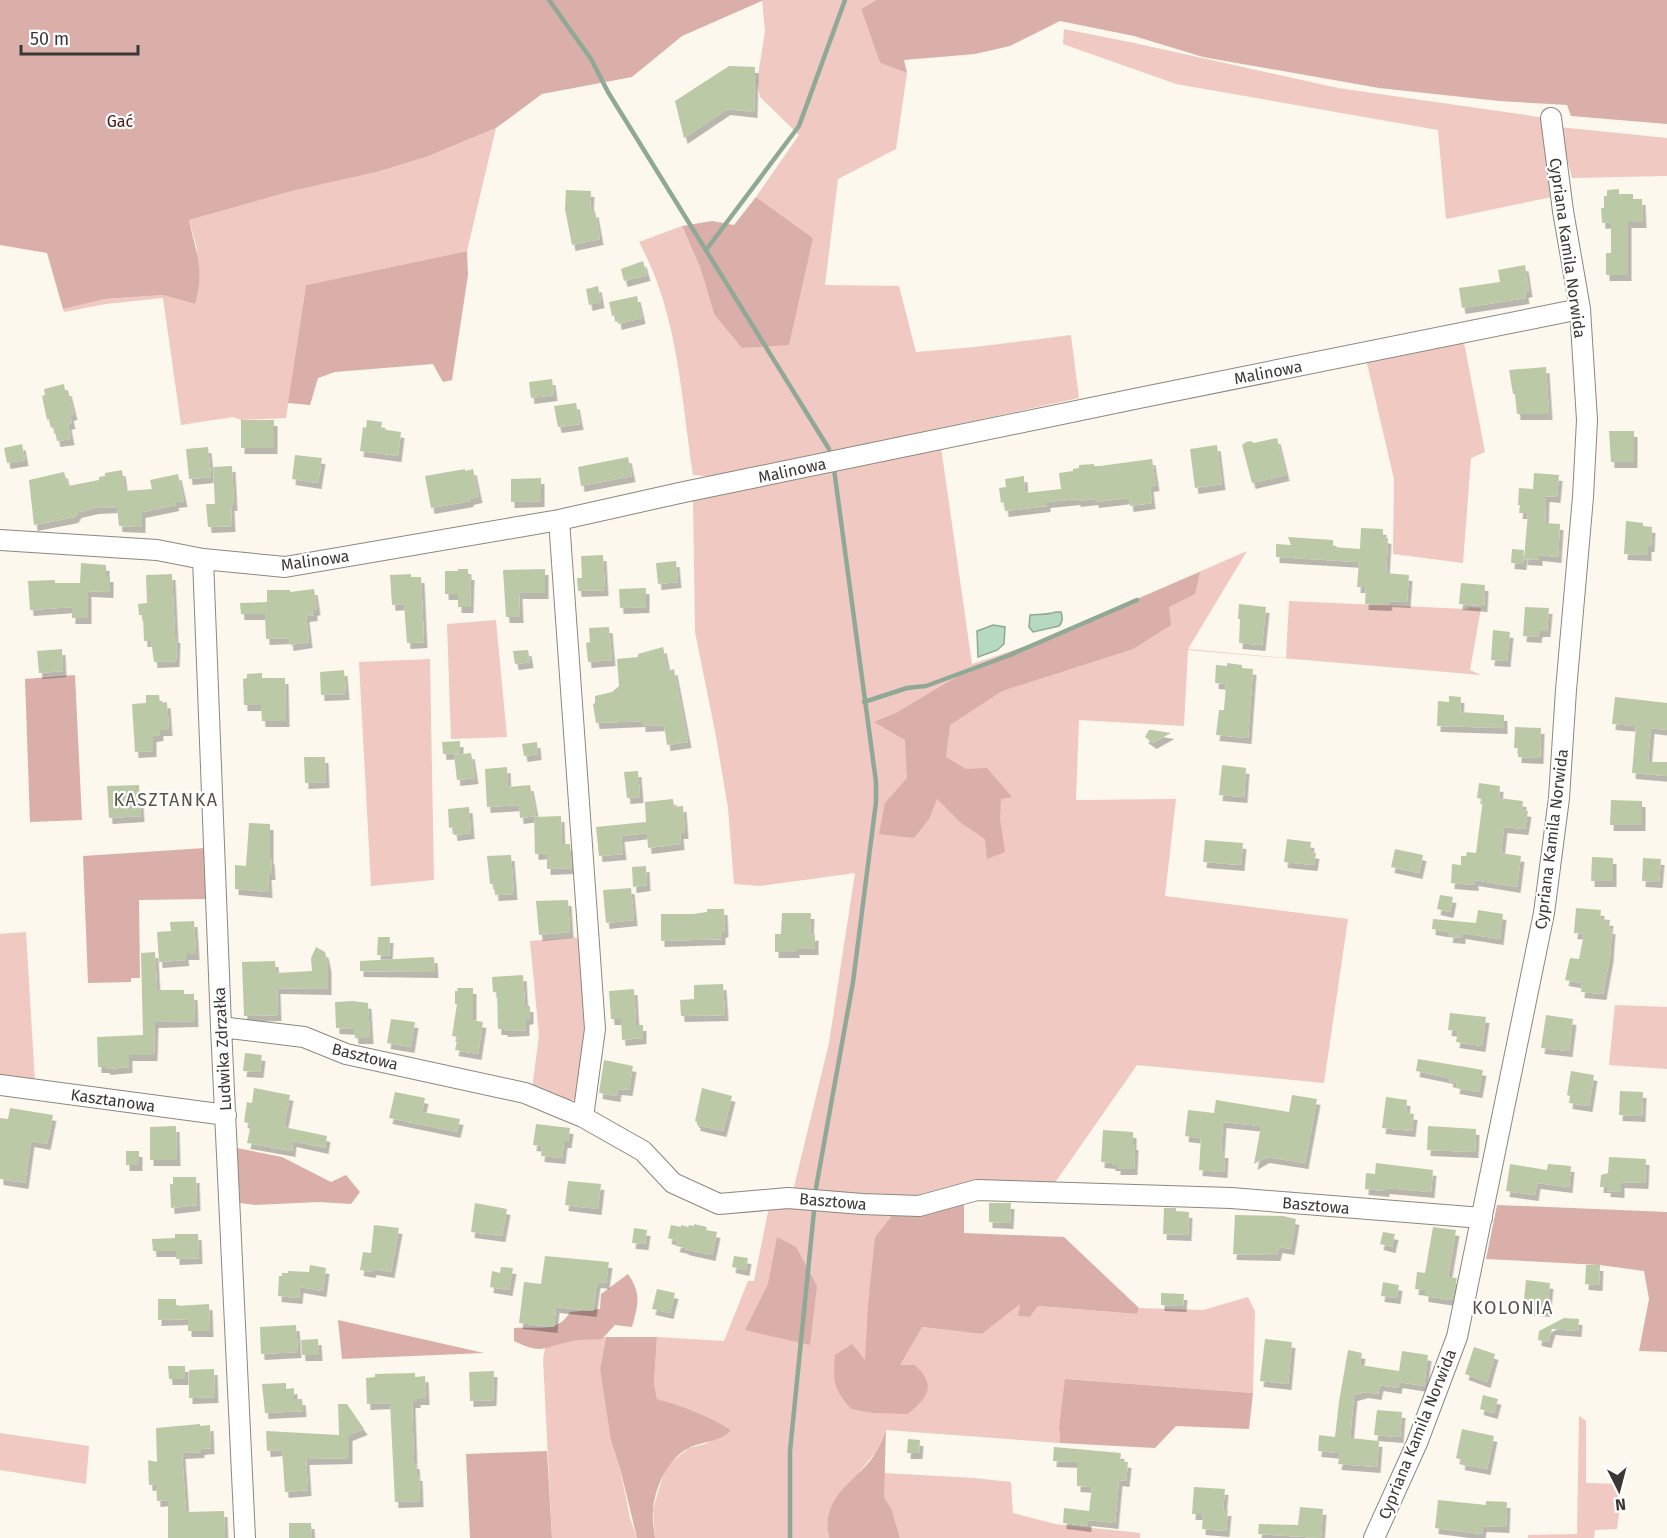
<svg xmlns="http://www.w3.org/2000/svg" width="1667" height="1538" font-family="'Fira Sans',sans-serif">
<defs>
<filter id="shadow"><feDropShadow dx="3.5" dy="6" stdDeviation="0" flood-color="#0004"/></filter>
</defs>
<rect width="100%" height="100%" fill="#fcf8ed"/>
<!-- green -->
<path fill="#f0c9c3" d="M764 0H876L861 9 880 63 907 73 896 149 838 179 825 285 899 286 916 352 975 347 1071 335 1079 398 715 477 693 475C681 396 678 313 639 242L682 226 700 267 714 314 813 238 756 197 799 135 760 97 757 82 765 31 762 1Z
M1064 29 1134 43 1338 88 1547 118 1552 197 1446 219 1438 130 1176 84 1063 44Z
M1559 127 1667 138V176L1572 178Z
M496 128 467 251 306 285 286 418 241 420 233 417 181 425 163 298 106 304 64 312 63 309 105 299 163 295 195 304 197 248 189 220 292 191 377 172 426 157Z
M1463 337 1485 452 1471 458 1463 563 1393 554 1394 479 1366 359Z
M941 447 972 664 1036 643 1247 551 1188 649 1286 658 1289 601 1467 609 1468 607 1481 608 1470 670 1481 675 1188 650 1184 726 1079 720 1076 800 1176 799 1165 896 1348 919 1324 1083 1137 1065 1054 1184 1046 1182 950 1186 912 1198 793 1191 829 1043 855 873 761 886 734 884 728 808 715 731 695 632 693 498Z
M496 620 507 737 451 739 447 624Z
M430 659 434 880 371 886 359 662Z
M26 932 35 1082 0 1077V934Z
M584 937 589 1021 577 1097 570 1102 532 1089 539 1035 530 941Z
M1615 1005 1667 1007V1069L1609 1065Z
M769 1207 891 1211 890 1218 875 1237 922 1327 982 1334 1020 1303 1019 1316 1030 1317 1038 1306 1137 1314 1139 1308 1203 1310 1248 1297 1255 1311 1253 1393 1066 1379 1059 1427 1060 1443 886 1430 876 1452 860 1471 828 1533 829 1538H655L653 1509 663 1476 669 1464 689 1448 705 1444 731 1430C709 1416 682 1406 657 1399L654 1383 657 1337 724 1341 748 1281H754Z
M606 1337 600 1369 630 1518 637 1538H552L543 1359 546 1344Z
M1579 1416 1586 1421V1483L1623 1484 1617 1529 1595 1530 1594 1538H1528V1535L1577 1534Z
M0 1433 89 1446 86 1484 0 1470Z
M884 1473 974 1478 1011 1482 1013 1513 1055 1524 1140 1533V1538H900L892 1510 884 1497Z"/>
<!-- forest -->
<path fill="#daafa9" d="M0 0H764L682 36 632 77 542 94 496 128 426 157 377 172 292 191 189 220C196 253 205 269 195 304L163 295 105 299 63 309 47 253 0 245Z
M876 0H1667V124L1571 116 1567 105 1499 101 1379 88 1203 57 1134 36 1060 21 1010 46 975 54 904 60 907 73 880 63 861 9Z
M756 197 813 238 789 345 742 348 714 314 700 267 682 226 712 221 734 225Z
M467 251 468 275 452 380 443 382 433 364 335 372 318 378 310 405 288 403 306 285Z
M1200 572 1195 594 1169 607 1171 625 1133 649 1002 691 950 725 946 757 966 769 987 768 1012 797 1001 799 1000 819 1005 852 987 859 985 839 961 823 937 799 929 819 914 838 879 834 885 803 907 778 905 740 874 722 896 713 951 680 1004 654 1044 639Z
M75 675 82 820 30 822 25 679Z
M205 848V899L139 900 140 978H131V982L88 983 83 856Z
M237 1148 282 1157 331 1182 346 1175 360 1192 351 1204 319 1202 255 1205 240 1203Z
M964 1197V1233L1064 1237 1139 1308 1137 1314 1038 1306 1030 1317 1018 1316 1020 1304 982 1334 922 1327 900 1365H915C937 1386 928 1397 908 1414L873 1413 851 1409C833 1387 833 1383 835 1355L852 1344 865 1360 868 1305 875 1237 890 1218 891 1211Z
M1497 1205 1667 1212V1352L1639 1351 1649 1299 1644 1271 1600 1265 1486 1259Z
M777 1237 796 1247 817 1286 810 1345 745 1330 768 1284Z
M628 1274C642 1294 638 1305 632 1327L615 1325 602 1339C593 1340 583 1339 573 1341 544 1346 544 1356 514 1341V1328C537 1326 557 1334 570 1312L600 1309 601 1294Z
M338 1320 484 1353 342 1359Z
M606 1337H657L654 1383 657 1399C683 1406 709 1416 731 1430 719 1443 705 1440 689 1448 668 1458 655 1487 653 1510 652 1519 654 1529 655 1538H637L620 1468 611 1440 600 1369Z
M1065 1379 1253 1393 1249 1429 1176 1426 1155 1448 1060 1443 1059 1427Z
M886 1430 884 1497 892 1510 900 1538H829C820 1493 858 1483 876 1452 880 1445 883 1437 886 1430Z
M547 1451 552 1538H470L466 1454Z"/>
<!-- water -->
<path fill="#b5d9c1" stroke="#90a997" stroke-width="1.5" d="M1056 612H1061C1063 618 1063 622 1059 626L1033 632 1029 627 1030 615C1039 614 1047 615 1056 612Z
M993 625 1005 627 1004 644 997 650 978 657 977 631Z"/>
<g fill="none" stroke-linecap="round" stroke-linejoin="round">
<!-- stream -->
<path stroke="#90a997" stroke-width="4.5" d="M549 0 591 59 608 92 829 449
M706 250 799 126 845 0
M864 702 907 688 926 686 1010 655 1137 600
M816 1188 853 982 876 802V782L834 469
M790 1538V1451L814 1211"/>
</g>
<!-- building -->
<path fill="#bcc9a6" filter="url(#shadow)" d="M729 66 755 67 754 112 727 109 684 138 675 101Z
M1619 189V194H1633V199H1642L1643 222H1628V275H1606V253H1611V222L1602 223 1601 208H1604V196H1607V190Z
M566 190 591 191 590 212 595 211 600 239 572 245 565 209Z
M643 261 647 275 624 281 621 269Z
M1525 265 1529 291 1525 292 1526 298 1462 308 1459 288 1500 282 1498 270Z
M598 286 601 302 589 305 586 289Z
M637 296 642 318 618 324 617 315 612 316 609 302Z
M1546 367 1549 414H1517L1515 394H1513L1509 370Z
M552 379 554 395 531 398 529 382Z
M64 384 65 390H68L74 414 70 415 72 423 68 424 71 439 57 441 54 427 51 428 49 419 47 420 42 396 45 395 44 389Z
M576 403 580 424 558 427 554 406Z
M241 420H274V448H241Z
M367 420 382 422 381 429 401 432 398 456 360 451 363 427 366 428Z
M1609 431H1634V462H1611Z
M1277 438 1286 475 1252 483 1242 445 1246 442 1251 441 1254 443Z
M22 444 25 460 7 463 4 448Z
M1217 445 1222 484 1195 488 1190 449Z
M208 447 211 477 189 479 186 449Z
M295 455 322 458 318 483 292 479Z
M628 457 632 476 581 486 578 467Z
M1152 459 1156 485 1150 486 1152 503 1130 506 1129 498 1095 502V499L1077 501V499L1047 502V506L1005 511 1004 502 1001 503 999 488 1006 487 1005 479 1024 476 1025 493 1061 489 1059 473 1073 471V469L1079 468V465L1094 464V466H1100Z
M232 466 234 505H231L232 526 208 527 206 504H215L213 467Z
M465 469V471L473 469 479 497 470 499V501L431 508 425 476Z
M122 470 125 491 152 489 150 480 178 474 184 501 175 502 176 505 142 512V527L119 526 117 507 95 508 78 512 75 517 34 525 29 480 64 472 68 486 99 480V477L105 476V473Z
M1534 473 1559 475 1557 497 1546 496 1545 523 1560 524 1558 557 1539 555V560L1524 559 1528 513H1519L1520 505H1518L1519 488 1533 489Z
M541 478V501L511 502V479Z
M1626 521 1643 523V526L1652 527 1651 546H1648V555L1624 554Z
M1361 528 1383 529V537L1388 538 1386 573 1409 575 1407 602 1389 601 1388 605 1365 604 1366 587H1357L1359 562 1276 557V544L1291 545 1288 537 1333 540V547L1360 549Z
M1512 549 1524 550 1523 564 1511 563Z
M603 555 605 590 578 591 577 578H582L581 556Z
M676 561 678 582 658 584 656 563Z
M81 563 106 565V576H110V592L88 591V618H72V607L30 610 28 581 55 580V583H80Z
M458 569H468V574H471L470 607H458V594H445V571H458Z
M545 569V593H519L520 617H506L503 570Z
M172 574 175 637H177L176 661 154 662 151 641H144L143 615H139L138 604 147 603 146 575Z
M411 574V577H421L424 642 407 643 404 604 392 605 390 575Z
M1461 583 1485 585 1484 606 1459 604Z
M646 588V607L620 608 619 589Z
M314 589 317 609 314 610V615L306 616 309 642 290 645 289 638 266 639 265 614H241L240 603 267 602V590H290V592Z
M1239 604 1266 607 1262 645 1239 643 1240 619H1238Z
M1525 607 1549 608 1547 631H1539L1538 637 1523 636Z
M609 627 612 660 588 662 586 643 590 642 589 628Z
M1493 630 1510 632 1507 661 1491 660Z
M663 647 668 671 674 669 688 742 667 745 664 725 642 726V721L596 723 593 704 595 703V696L612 692 619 686 617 659 638 657V654Z
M62 649 63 671 39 673 37 651Z
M528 650 530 662 515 664 513 651Z
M1227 663 1242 665V668L1253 669 1248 738 1216 735 1219 710H1224L1226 684 1215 683 1216 665 1227 666Z
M344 670 346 694 321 695 320 672Z
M262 673V678H285L286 721H262L261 705H244L243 679 247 678V674Z
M146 695H159L160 703 167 702 169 730H160V735L153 736V751L135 752 132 704 146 703Z
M1449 696 1461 697 1460 712 1504 715V728L1437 726 1438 701 1449 702Z
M1615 697 1667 703V730L1651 728 1648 762H1667V776L1632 773 1636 726 1612 724Z
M1515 727 1541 728 1540 758 1518 757V748H1514Z
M1149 730H1152L1171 733 1153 743 1145 737Z
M460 741V753L443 754 442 742Z
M537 742 538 754 524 756 522 744Z
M471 753 475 778 457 780 454 755Z
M304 757H325L326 782 305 783Z
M1222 765 1246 768 1244 797 1219 795Z
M507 767 508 787 530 785 536 816 520 818 519 805 487 807 485 769Z
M638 771 640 797 627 798 624 772Z
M1479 783 1500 786 1499 798 1523 801 1522 810 1528 811 1525 829 1504 827 1501 853 1521 856 1517 887 1475 880V885L1451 883 1452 864 1461 865V856H1466L1467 852 1476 853 1483 799 1477 798Z
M139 785 141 816 109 818 107 786Z
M673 799 674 807 683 806 685 833H680L681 844 648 848 647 833 621 836 623 854 599 856 596 827 646 822 645 802Z
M1611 800 1642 801V825H1610Z
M469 807 471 833 454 835 453 827 449 828 448 809Z
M561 816 562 844H570L572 868 547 869V853L535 854 534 817Z
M249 823 270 824V858H271L272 874H268L269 892 235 889V865L246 866Z
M1287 839 1311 842 1310 852 1316 853 1314 865 1284 862Z
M1205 840 1243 843 1241 865 1203 862Z
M1395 849 1423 855 1419 873 1391 867Z
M511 855 514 894 495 895 494 884H490L487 856Z
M1592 857 1613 858V881H1591Z
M1643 858 1661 859 1659 882 1642 881Z
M646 866 647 885 633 887 632 867Z
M631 888 634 920 606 923 603 890Z
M1440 895 1453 897 1450 912 1437 909Z
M568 900 570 932 539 935 536 901Z
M1576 908 1601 910 1600 919 1610 920 1609 928H1612L1610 956 1603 994 1581 992 1582 983 1565 980 1570 958 1579 959 1584 934 1574 933Z
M707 909H724L725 931 722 932V939L661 941V914H693L707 912Z
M1478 910 1503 914 1500 939 1462 933V938L1449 937 1450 932 1432 929 1433 919 1476 923Z
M782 913H811L810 936 815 934V949H796V952H775V934H781Z
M194 921 196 954H185L186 960 159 962 157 932 171 931 170 922Z
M378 937H390L389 956 377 955Z
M316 947 325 952 328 966V989L277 988 278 1015 244 1016 242 962 275 961 276 973 312 971 311 958Z
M155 952 157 990H184V994H194L195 1021 155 1022 154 1055H129V1067L107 1069 106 1067H98L97 1037 143 1035 141 953Z
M434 957 435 972 360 971V961Z
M523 975 525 1006H530V1018L526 1019V1030L504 1031V1029H498L497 992H493L492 977Z
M723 984 725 1015 681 1016 680 1000 694 999V985Z
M457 988H473V1020L483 1022 478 1054 455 1050 458 1037 452 1036 457 1004H455V991H458Z
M634 989 636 1025H643V1038L622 1040 621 1019H611L609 991Z
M353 1001 368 1003 370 1038H355L354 1029 336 1028 335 1002Z
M1450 1013 1486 1017 1482 1046 1456 1042 1458 1031 1448 1030Z
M1546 1015 1573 1019 1569 1051 1541 1048Z
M391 1019 415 1022 411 1047 387 1043Z
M245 1053 262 1055 260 1072 243 1071Z
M1418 1059 1483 1070 1479 1092 1456 1088 1457 1083 1449 1081 1450 1078 1416 1071Z
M604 1060 633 1066 629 1090 618 1089 617 1096 599 1093Z
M1571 1071 1594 1075 1589 1106 1569 1103 1570 1096 1567 1095Z
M254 1088 290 1095 284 1127 327 1136 325 1148 293 1141 292 1151 247 1143 251 1124 244 1122 247 1102 252 1103Z
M702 1088 732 1096 723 1131 697 1125V1122L695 1121Z
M1620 1091 1643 1092 1642 1116 1619 1115Z
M395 1092 425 1098 422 1112 460 1119 457 1132 389 1118Z
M1292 1095 1317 1099 1305 1163 1266 1157 1254 1164 1261 1126 1223 1122 1221 1152H1225L1224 1172 1199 1170 1201 1138 1185 1136 1188 1110 1214 1113 1216 1100 1289 1112Z
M1386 1097 1407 1100 1406 1113 1414 1114 1412 1131 1382 1128Z
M10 1108 53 1115 47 1144 31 1141 25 1183 0 1179V1118L8 1119Z
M536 1124 570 1128 568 1142H564L562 1158 541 1156 542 1146 533 1145Z
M176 1126 177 1160H150V1127Z
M1428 1126 1476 1129 1475 1152 1427 1150Z
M1103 1130 1133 1132V1144H1135L1134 1169H1117V1165H1112V1163L1101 1162Z
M126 1151H139V1165H126Z
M1609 1157 1646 1159 1645 1183 1621 1182V1192L1607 1191V1187H1600L1601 1175 1608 1173Z
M1376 1163 1433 1170 1431 1192 1386 1188V1191L1365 1189 1366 1173 1375 1174Z
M1510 1164 1547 1170 1548 1164 1571 1166 1569 1187 1537 1183 1535 1195 1506 1191Z
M173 1177H196L197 1205 171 1208 170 1184H173Z
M568 1181 601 1184 598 1209 565 1205Z
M475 1203 507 1209 502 1236 471 1232Z
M989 1203H1011L1010 1223 989 1222Z
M1164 1208H1176V1211L1189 1212 1188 1235 1163 1234Z
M1235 1215 1283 1216 1296 1219 1291 1249 1279 1247 1277 1255 1233 1254Z
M694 1224 707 1227 706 1230 717 1232 712 1255 685 1249V1248L676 1246 678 1241 668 1238 671 1225 681 1227V1225L688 1227 689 1225 694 1226Z
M374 1225 399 1228 391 1272 373 1269 372 1272 360 1270 363 1252 371 1253Z
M1433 1227 1456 1230 1448 1277 1457 1278 1452 1300 1425 1296V1290L1415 1289 1417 1272 1425 1273Z
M634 1228 647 1230 645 1244 632 1243Z
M1383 1232 1395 1234 1392 1247 1380 1244Z
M175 1234H198L199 1258 176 1259V1251H153L152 1239 175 1238Z
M545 1256 609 1262 606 1283 597 1282 593 1311 556 1307 554 1327 519 1323 524 1282 541 1284Z
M734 1256 748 1258 746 1270 732 1267Z
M310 1265 326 1268 323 1291 300 1287 299 1298 278 1296 279 1276H282V1273H288V1271L309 1272Z
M1586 1265H1600L1599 1285 1585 1284Z
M501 1267 513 1268 509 1290 490 1287 492 1271 500 1273Z
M1526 1280 1550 1283 1547 1311 1523 1309Z
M1383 1282 1399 1285 1397 1298 1381 1296Z
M657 1289 675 1293 670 1313 652 1309Z
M1161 1293 1184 1294 1183 1306 1161 1305Z
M158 1299H176V1306L209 1304 210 1331H188V1320L186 1319 158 1320Z
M1564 1318 1579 1319 1578 1331 1552 1329 1548 1342 1538 1340 1539 1331Z
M296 1325 298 1352 261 1354 260 1327Z
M318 1339 319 1355H302L301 1340Z
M1265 1339 1292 1342 1288 1384 1260 1381Z
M1474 1347 1495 1354 1487 1382 1465 1374Z
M1348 1350 1362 1353 1360 1365 1399 1371 1402 1351 1428 1355 1424 1386 1399 1382 1398 1388 1380 1385 1378 1394 1365 1392 1354 1395 1350 1438 1379 1441 1377 1467 1338 1464 1340 1453 1318 1451 1319 1435 1335 1437 1339 1402Z
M168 1366H185V1379H169Z
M214 1369 215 1397 189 1398V1370Z
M494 1371 493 1400 470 1401 469 1372Z
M415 1373V1377L425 1376 426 1399H417V1402H412L414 1463H416L417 1475H419L420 1501 395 1502 390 1403 367 1404 366 1378 375 1377V1374Z
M286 1383V1389L294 1388V1399H302L303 1411 265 1413 262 1384Z
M1483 1395 1498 1399 1494 1413 1480 1409Z
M338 1404H347L364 1429 349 1435V1458L306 1459 308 1490 285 1492 282 1450 267 1451 266 1431 339 1435Z
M1377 1410 1402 1412 1400 1437 1374 1435Z
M200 1424V1426L210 1425 211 1448 201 1449V1452L182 1453 186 1512 224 1511 225 1538H168V1500L157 1501 156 1484 149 1485 148 1460 157 1462 156 1428Z
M1462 1429 1494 1436 1487 1469 1461 1464 1462 1460 1456 1458Z
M908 1439 920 1440 919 1453H907Z
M1054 1447 1121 1453 1120 1461 1128 1462 1126 1481 1119 1480 1115 1523 1088 1520V1526L1063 1523 1064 1508 1089 1511 1092 1487 1077 1486V1462L1053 1461Z
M1194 1487 1225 1489 1223 1510H1228L1226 1531 1202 1529 1203 1514H1192Z
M1438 1500 1486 1505V1501L1507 1502 1506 1527 1483 1526 1482 1534 1435 1528Z
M1300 1507 1323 1509 1321 1538 1258 1534 1259 1524 1298 1525Z
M289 1523H311L312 1538H289Z"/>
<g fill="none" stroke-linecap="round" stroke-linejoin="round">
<defs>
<path id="minor" d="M559 520 595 1029 583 1117
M0 540 157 550 203 559 285 567 559 520 684 492 1144 397 1580 309
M203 559 221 1027 245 1538
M221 1027 304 1037 346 1054 525 1093 583 1117 643 1151 673 1183 719 1204 788 1198 862 1204 919 1206 977 1190 1231 1198 1482 1218
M0 1085 226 1115
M1374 1538 1417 1443 1457 1337 1544 913 1559 798 1566 690 1583 497 1587 420 1580 309 1563 211 1551 118"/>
</defs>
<!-- minor casing -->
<use href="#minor" stroke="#8c887e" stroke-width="22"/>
<!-- minor -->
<use href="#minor" stroke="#fff" stroke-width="20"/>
</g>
<g text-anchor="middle" stroke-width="4.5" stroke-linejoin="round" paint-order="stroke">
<!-- park labels -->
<g font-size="16" fill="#491510" stroke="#fff">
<text x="120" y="127">Gać</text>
</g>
<!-- street labels -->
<g font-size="16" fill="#3a3834" stroke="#fff">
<text transform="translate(1568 248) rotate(82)" y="6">Cypriana Kamila Norwida</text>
<text transform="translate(1268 372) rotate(-11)" y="6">Malinowa</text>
<text transform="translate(792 470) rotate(-12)" y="6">Malinowa</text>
<text transform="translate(315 560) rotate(-8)" y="6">Malinowa</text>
<text transform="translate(1551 839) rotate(-83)" y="6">Cypriana Kamila Norwida</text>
<text transform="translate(222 1049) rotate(-93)" y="6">Ludwika Zdrzałka</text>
<text transform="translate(365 1056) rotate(14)" y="6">Basztowa</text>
<text transform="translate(113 1100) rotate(8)" y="6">Kasztanowa</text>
<text transform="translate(833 1201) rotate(5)" y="6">Basztowa</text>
<text transform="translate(1316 1205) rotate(5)" y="6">Basztowa</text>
<text transform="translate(1417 1434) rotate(-68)" y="6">Cypriana Kamila Norwida</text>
</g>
<!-- neighbourhood labels -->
<g font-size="18" letter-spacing="1.5" fill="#56534a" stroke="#fff">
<text x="166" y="806">KASZTANKA</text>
<text x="1513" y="1314">KOLONIA</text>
</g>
</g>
<!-- north arrow -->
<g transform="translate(1619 1490) rotate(174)" stroke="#ffffff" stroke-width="4.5" paint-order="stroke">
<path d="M0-4.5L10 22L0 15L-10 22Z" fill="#3a3834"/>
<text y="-9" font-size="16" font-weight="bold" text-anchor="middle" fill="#3a3834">N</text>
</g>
<!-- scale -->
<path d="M21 45v9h117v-9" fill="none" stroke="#3a3834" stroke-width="3"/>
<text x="30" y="45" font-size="18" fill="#3a3834" stroke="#ffffff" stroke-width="4.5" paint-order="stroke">50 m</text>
</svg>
